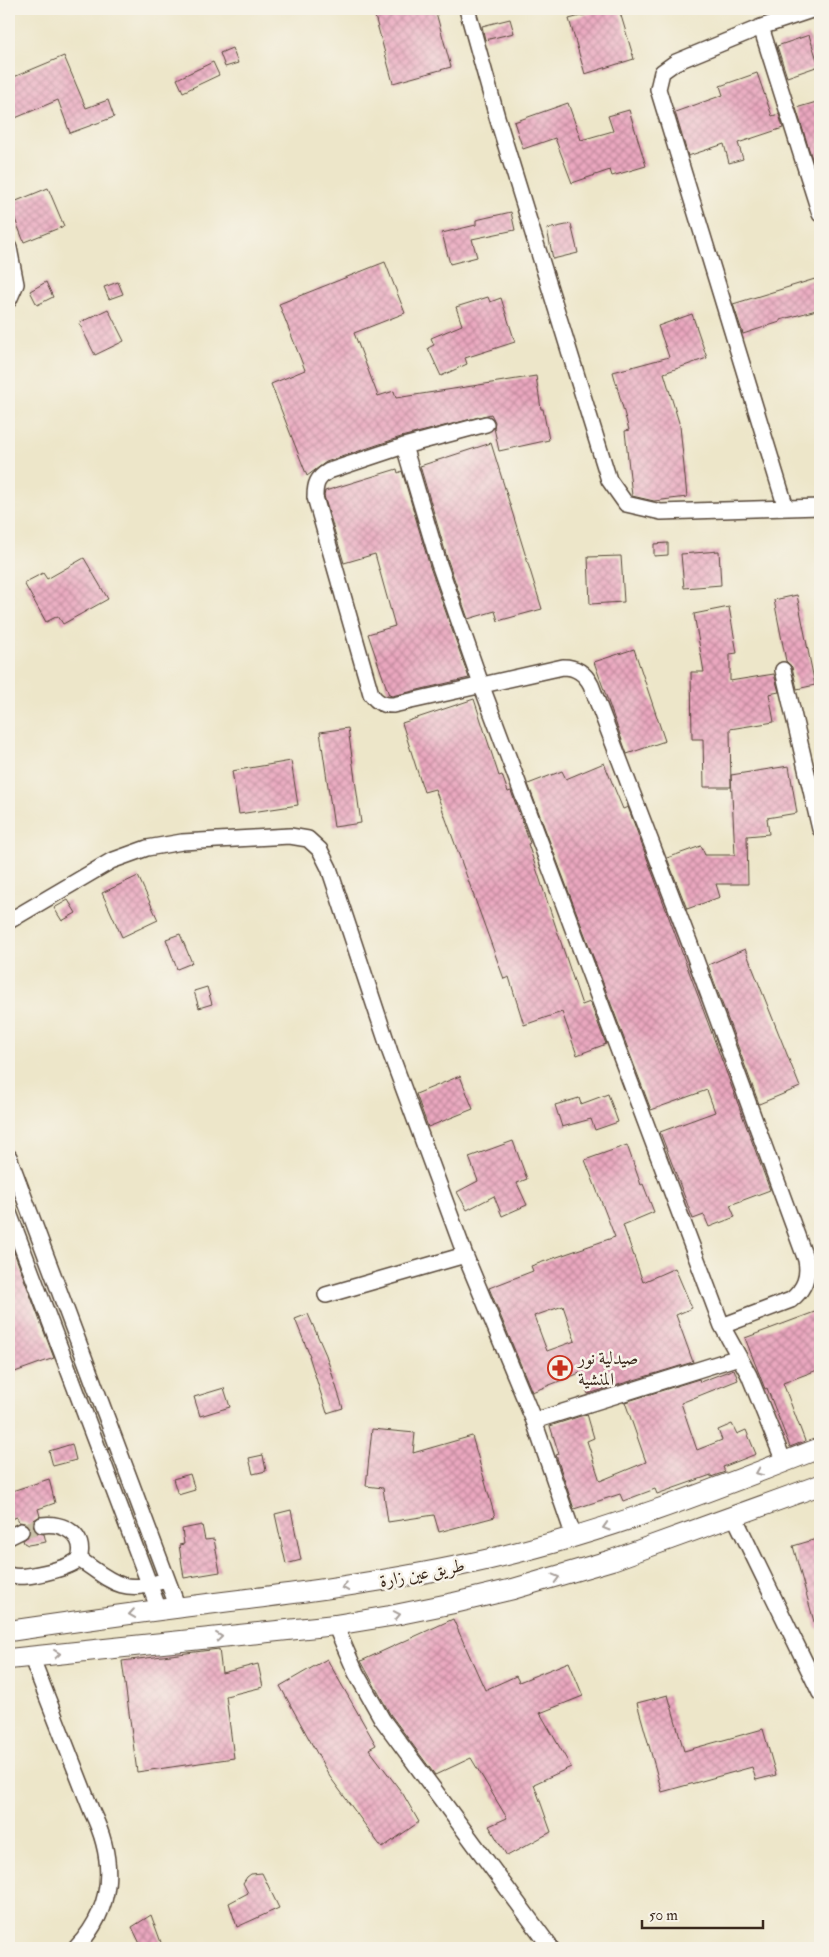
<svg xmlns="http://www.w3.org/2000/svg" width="829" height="1957" font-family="'IM FELL Double Pica',Amiri,serif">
<defs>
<pattern id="building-cross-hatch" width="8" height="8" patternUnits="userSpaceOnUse" patternTransform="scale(1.25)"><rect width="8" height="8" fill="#eaa7bf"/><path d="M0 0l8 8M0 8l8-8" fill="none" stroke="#bf889b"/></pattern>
</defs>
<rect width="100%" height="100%" fill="#f7f3e8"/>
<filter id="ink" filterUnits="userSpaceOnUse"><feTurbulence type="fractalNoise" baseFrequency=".02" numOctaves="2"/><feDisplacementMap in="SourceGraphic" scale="10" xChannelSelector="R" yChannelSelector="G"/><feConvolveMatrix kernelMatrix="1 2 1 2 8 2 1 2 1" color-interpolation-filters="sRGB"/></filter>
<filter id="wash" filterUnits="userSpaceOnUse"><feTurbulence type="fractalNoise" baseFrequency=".0096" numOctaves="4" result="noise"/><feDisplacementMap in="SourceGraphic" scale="20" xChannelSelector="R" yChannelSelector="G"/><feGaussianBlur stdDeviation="1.12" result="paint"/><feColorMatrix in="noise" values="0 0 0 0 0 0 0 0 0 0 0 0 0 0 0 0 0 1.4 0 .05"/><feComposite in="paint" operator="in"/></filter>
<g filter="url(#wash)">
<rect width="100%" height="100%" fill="#ede6c9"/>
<g id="blocks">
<!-- building -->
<path fill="url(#building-cross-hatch)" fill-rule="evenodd" d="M373 9H435L451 67 393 83Z
M606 9H619L634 59 585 74 569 19Z
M510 19 514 33 485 40 482 26Z
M809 35 819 66 787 77 777 46Z
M232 48 238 63 225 67 220 53Z
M64 56 86 108 108 100 114 117 70 133 58 100 13 119 9 108V79Z
M213 62 219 75 183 92 177 79Z
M757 73 772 116 779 114 783 128 738 143 743 159 729 163 724 144 688 156 675 112 723 95 720 86Z
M820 101V181H819L796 108Z
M568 103 581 140 613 131 608 116 629 110 646 166 612 176 610 170 572 183 555 138 523 149 514 122Z
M48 188 64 226 24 242 9 204Z
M511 212 515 230 472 239 477 257 450 264 442 233 476 225V220Z
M571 224 578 253 553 259 547 229Z
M385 262 405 313 354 333 378 396 394 391 396 398 536 376 541 409H543L549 440 499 451 494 428 495 422 491 414 401 437 326 462 307 476 271 384 305 370 279 304Z
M815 279 820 299V309L780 320V322L743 334 733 304Z
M46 282 53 297 37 305 30 291Z
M118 282 123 294 109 299 104 287Z
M488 297 490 302 501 298 515 342 465 358 467 364 441 376 428 348 434 345 431 338 462 325 456 307Z
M108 309 124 341 95 355 79 323Z
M692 314 707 358 664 373 680 426 687 497 654 501 632 496 625 431 629 430 613 372 669 357 658 326Z
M491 443 542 609 498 621 495 611 468 619 448 561 420 466Z
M397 469 398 473 402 471 430 567 469 678 392 696 389 695 368 634 395 626 375 554 344 563 324 496 325 491Z
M668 543V555L654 556V544Z
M719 551 721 585 684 588 681 554Z
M621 556 624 602 590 604 588 557Z
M84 558 108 599 63 624 58 616 46 622 24 583 43 573 47 579Z
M797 595 815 685 797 689 792 667 786 661 774 600Z
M729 607 737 653 730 654V681L774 674 779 692 769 694 774 722 730 729 731 787H704L703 739H692L691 672H704L694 614Z
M634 649 665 741 627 754 594 662Z
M474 699 499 776 502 775 508 792 511 791 530 843 528 844 582 1005 590 1002 606 1044 577 1055 562 1012 524 1025 509 977 504 979 435 789 424 792 402 723Z
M348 728 361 823 334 827 320 732Z
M291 761 298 805 239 814 232 771Z
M604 763 623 809 628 807 770 1190 730 1205 735 1217 709 1227 704 1215 693 1219 660 1132 715 1112 707 1090 651 1110 528 784 562 771 566 779Z
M789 766 797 813 767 818 769 834 747 836 748 884H716L720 897 687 909 667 858 701 846 705 855H735L731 775Z
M138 876 158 920 122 937 102 893Z
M68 900 76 913 62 921 54 908Z
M180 934 192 963 177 969 166 939Z
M745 949 800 1087 759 1104 708 965Z
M207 987 212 1004 199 1008 194 991Z
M460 1076 473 1109 428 1127 416 1094Z
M608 1094 618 1122 595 1130 591 1119 562 1127 555 1105 579 1098 581 1104Z
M513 1141 527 1179 517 1183 527 1205 502 1216 494 1196 467 1210 457 1192 478 1181 469 1157Z
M627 1145 641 1185 643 1184 654 1212 623 1225 643 1282 675 1268 692 1308 676 1315 693 1362 588 1394 580 1373 532 1392 489 1288 533 1271 531 1266 615 1237 585 1160ZM563 1306 575 1341 547 1351 534 1316Z
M9 1239 54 1358 12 1373 9 1364Z
M820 1310V1369L783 1383 805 1441 790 1447 767 1388 765 1389 745 1338Z
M308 1314 326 1355 343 1408 327 1413 309 1356H310L295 1319Z
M734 1369 738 1380 681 1403 697 1450 722 1440 718 1430 732 1424 737 1434 746 1430 756 1454 723 1467 725 1472 711 1477V1475L657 1494 655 1489 623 1501 620 1494 574 1509 556 1455 559 1454 550 1426 587 1414 594 1438 587 1441 600 1481 646 1462 625 1402 699 1379 700 1382Z
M224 1388 230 1407 200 1416 194 1397Z
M372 1429 415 1433 413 1453 472 1436 495 1517 439 1532 434 1515 388 1522 383 1488 366 1486Z
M72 1444 76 1460 53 1466 49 1451Z
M263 1455 266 1471 253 1474 249 1458Z
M190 1474 195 1490 178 1495 173 1479Z
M49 1479 55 1503 38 1509 40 1516 34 1520 33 1525 37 1533 44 1534 46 1542 28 1545 24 1543 23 1540 29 1536V1526L26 1523 19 1522 17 1517 9 1520V1492Z
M291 1510 301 1560 286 1564 275 1514Z
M202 1525 205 1540 214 1539 220 1572 184 1578 179 1545 184 1544 182 1529Z
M820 1538V1628L816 1629 793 1546Z
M453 1619 485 1690 516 1676 519 1682 569 1662 583 1696 540 1713 571 1767 534 1784 551 1832 507 1856 489 1826 507 1818 471 1758 435 1775 390 1714 361 1661Z
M219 1649 222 1673 258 1664 263 1687 226 1696 234 1758 137 1772 122 1661Z
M327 1659 376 1745 369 1749 403 1794 419 1822 382 1848 330 1777 280 1686Z
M668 1695 684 1751 763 1729 776 1775 756 1780 752 1767 662 1792 637 1703Z
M262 1873 279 1908 237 1927 229 1903 248 1893 243 1883 247 1877 251 1874Z
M151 1915 163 1948H142L132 1927Z"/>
</g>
</g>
<g filter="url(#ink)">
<use href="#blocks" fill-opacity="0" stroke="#564638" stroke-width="1"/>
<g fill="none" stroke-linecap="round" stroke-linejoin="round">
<!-- minor-tunnel -->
<path stroke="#c9c0a7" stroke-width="15" stroke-dasharray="15 8" stroke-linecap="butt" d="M21 1531 42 1525"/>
<defs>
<path id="minor" d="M467 9 497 117 609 480 626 504 661 512 820 507
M761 27 820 214
M9 248 16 284 9 300
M486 424 404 446 329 471C317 478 315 484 315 497L371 694C378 703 382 705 393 705L563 667C576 667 585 673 591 685L690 944 806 1260C809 1276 805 1289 791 1300L722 1326
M404 446 439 564 482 687 722 1326 749 1375 784 1462
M786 508 658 89 662 72 676 62 761 27 815 9
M783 670 820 829
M9 921 111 861 147 848 182 842 290 836 308 839 320 850 329 868 390 1052 437 1179 465 1255 534 1421 574 1537
M9 1157 178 1608
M9 1213 159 1610
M326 1295 465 1255
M534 1421 739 1357
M734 1516 820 1693
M9 1537 21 1531
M79 1559C109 1579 121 1595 159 1582
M9 1575C23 1580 68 1569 79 1559 87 1535 63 1522 42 1525
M335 1625 356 1673 382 1719 551 1948
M31 1656 92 1812C116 1861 114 1908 76 1948"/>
<path id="major" d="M9 1631C64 1623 120 1615 175 1608 281 1595 386 1583 490 1559 606 1532 710 1491 820 1448
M9 1659 335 1625 390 1616 454 1603 513 1589 612 1560 820 1485"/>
</defs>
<!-- minor casing -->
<use href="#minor" stroke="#564638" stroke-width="18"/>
<!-- major casing -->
<use href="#major" stroke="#564638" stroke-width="22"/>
<!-- minor -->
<use href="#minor" stroke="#fff" stroke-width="15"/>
<!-- major -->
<use href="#major" stroke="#fff" stroke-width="20"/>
</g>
<!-- one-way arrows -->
<defs><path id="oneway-chevron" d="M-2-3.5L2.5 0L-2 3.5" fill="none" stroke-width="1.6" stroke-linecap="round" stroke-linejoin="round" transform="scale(1.25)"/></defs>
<g stroke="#a79f9a">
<use href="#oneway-chevron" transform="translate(759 1472) rotate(158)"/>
<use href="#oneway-chevron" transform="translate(606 1527) rotate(163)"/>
<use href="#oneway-chevron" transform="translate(556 1578) rotate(-15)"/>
<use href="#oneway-chevron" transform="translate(345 1587) rotate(171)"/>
<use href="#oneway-chevron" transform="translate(132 1614) rotate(172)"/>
<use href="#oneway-chevron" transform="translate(397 1615) rotate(-11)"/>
<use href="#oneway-chevron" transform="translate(219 1637) rotate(-6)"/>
<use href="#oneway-chevron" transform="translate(57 1654) rotate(-6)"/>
</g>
</g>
<!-- icons -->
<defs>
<symbol id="pharmacy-ring" viewBox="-11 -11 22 22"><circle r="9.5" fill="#f7f3e8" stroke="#c8321e" stroke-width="1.5"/><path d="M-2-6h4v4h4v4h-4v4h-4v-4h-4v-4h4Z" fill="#c8321e"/></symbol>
</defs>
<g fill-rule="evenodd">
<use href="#pharmacy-ring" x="546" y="1354" width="28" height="28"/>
</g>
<g text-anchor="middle" stroke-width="5" stroke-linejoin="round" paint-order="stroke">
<!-- poi labels -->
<g font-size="18" fill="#3b2a1e" stroke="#f7f3e8" text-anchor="start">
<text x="578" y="1364">صيدلية نور<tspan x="578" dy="21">المنشية</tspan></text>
</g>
<!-- street labels -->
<g font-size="18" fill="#3b2a1e" stroke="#f7f3e8">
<text transform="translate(422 1573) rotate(-11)" y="6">طريق عين زارة</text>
</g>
</g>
<!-- margin -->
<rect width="829" height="1957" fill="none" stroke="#f7f3e8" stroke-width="30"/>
<!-- scale -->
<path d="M642 1920v8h121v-8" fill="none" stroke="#3b2a1e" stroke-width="2.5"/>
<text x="649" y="1920" font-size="15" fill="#3b2a1e" stroke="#f7f3e8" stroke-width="4" paint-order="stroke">50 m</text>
</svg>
